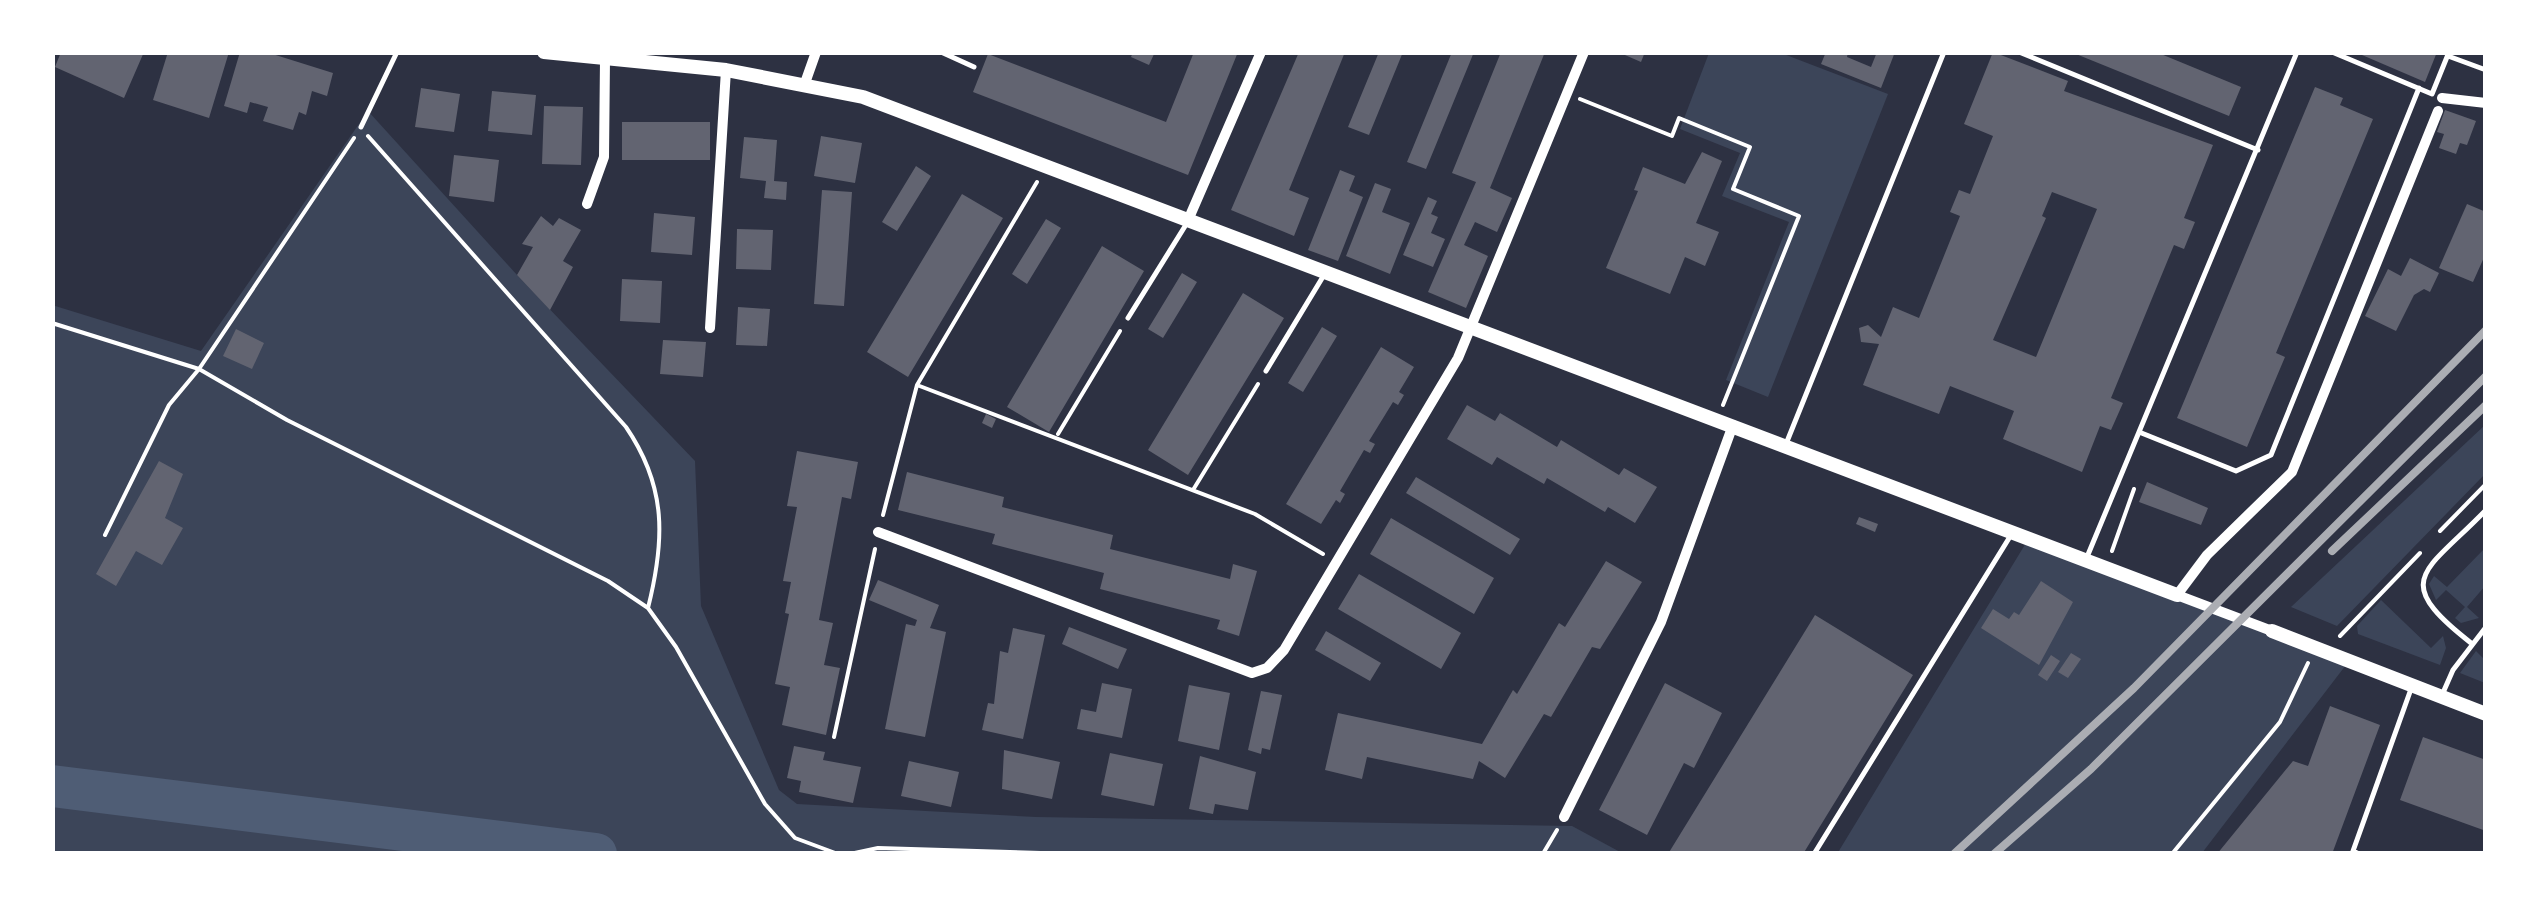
<svg xmlns="http://www.w3.org/2000/svg" width="2538" height="906" font-family="'Exo 2',sans-serif">
<rect width="100%" height="100%" fill="#2d3142"/>
<!-- green -->
<path fill="#3c4559" d="M1709 53H1781L1888 94 1768 397 1726 380 1789 222 1722 196 1740 153 1680 129Z
M368 111 517 275 695 461 701 606 779 790 797 804 1036 817 1572 826 1622 853H53L52 305 201 351Z
M2485 425V474L2337 626 2291 607Z
M2029 538 2349 661 2202 853 1837 854Z
M2485 548V586L2467 607 2479 618 2461 623 2455 618 2465 607 2446 590 2436 600 2429 584 2434 576 2447 587Z
M2381 600 2431 648 2443 636 2446 648 2440 665 2358 634 2357 626Z
M2476 651 2485 660V683L2460 673Z"/>
<g fill="none" stroke-linecap="round" stroke-linejoin="round">
<!-- river -->
<path stroke="#4f5d75" stroke-width="42" d="M52 786 596 854"/>
</g>
<!-- building -->
<path fill="#626471" fill-rule="evenodd" d="M61 52H144L124 98 55 67Z
M168 52H229L209 118 153 100Z
M240 52H266L333 73 327 96 312 91 306 115 299 112 293 130 263 121 268 107 250 102 247 113 224 106Z
M1133 52H1155L1149 65 1131 57Z
M1194 52H1238L1188 175 973 92 988 54 1166 122Z
M1299 52H1345L1289 190 1309 198 1294 236 1231 210Z
M1379 52H1403L1369 135 1348 127Z
M1452 52H1474L1426 169 1407 162Z
M1501 52H1545L1490 188 1512 198 1497 232 1475 222 1464 245 1488 256 1466 308 1428 292 1476 182 1452 173Z
M1618 52H1645L1641 62Z
M1826 52H1848L1847 57 1871 67 1877 52H1895L1881 88 1821 64Z
M1993 52 2068 81 2064 91 2213 145 2184 218 2195 222 2184 249 2174 245 2111 398 2123 403 2111 430 2100 426 2082 472 2003 439 2014 411 1950 386 1939 414 1863 385 1879 344 1861 342 1859 328 1868 325 1881 337 1893 307 1919 318 1960 216 1950 212 1959 190 1970 194 1993 136 1964 124ZM2052 192 2097 209 2036 357 1993 340 2046 218 2042 216Z
M2071 52H2156L2241 87 2229 116Z
M2355 52H2437L2425 82Z
M2315 87 2343 98 2340 105 2373 119 2276 353 2285 357 2247 447 2177 418Z
M421 88 460 94 454 132 415 127Z
M492 91 536 95 532 135 488 131Z
M544 106 583 107 581 165 542 164Z
M2445 110 2476 121 2467 145 2460 143 2456 154 2439 148 2444 134 2437 132Z
M622 122H710V160H622Z
M821 136 862 143 855 183 814 176Z
M744 137 777 140 774 181 787 182 786 200 764 198 766 181 740 178Z
M1702 152 1722 161 1696 223 1719 232 1705 266 1685 257 1670 294 1606 268 1638 191 1634 190 1643 167 1685 184Z
M454 155 499 160 494 202 449 196Z
M916 166 931 176 897 231 882 222Z
M1340 170 1355 176 1349 191 1363 197 1338 261 1308 250Z
M1375 183 1391 189 1382 212 1410 223 1390 274 1346 256Z
M822 190 852 192 844 306 814 304Z
M962 194 1003 218 908 377 867 352Z
M1428 197 1437 201 1431 214 1438 217 1431 233 1445 239 1433 267 1403 255Z
M2467 204 2486 212V253L2473 282 2439 268Z
M654 213 695 217 692 255 651 252Z
M541 216 553 226 559 218 581 230 563 261 573 267 550 310 517 275 533 247 522 244Z
M1046 219 1061 228 1027 284 1012 274Z
M737 229 773 230 771 270 736 269Z
M1102 246 1144 271 1049 432 1007 407Z
M2410 258 2439 273 2430 292 2424 289 2414 295 2396 331 2365 316 2388 269 2401 276Z
M1182 273 1197 282 1163 338 1148 329Z
M622 279 662 281 660 323 620 321Z
M1243 293 1284 318 1188 475 1148 450Z
M738 307 770 309 767 346 736 345Z
M1322 327 1337 336 1303 392 1288 383Z
M236 329 264 343 252 369 223 356Z
M663 340 706 342 703 377 660 374Z
M1381 347 1414 367 1399 392 1404 395 1398 405 1393 402 1369 441 1375 444 1370 453 1364 450 1340 491 1345 494 1340 503 1336 500 1321 524 1286 504Z
M1467 405 1495 421 1500 413 1557 447 1561 440 1619 475 1624 468 1657 487 1635 523 1608 507 1605 512 1547 478 1544 484 1497 457 1492 465 1447 439Z
M986 414 996 419 992 428 982 423Z
M797 451 858 462 851 499 842 497 819 620 833 623 824 665 840 668 826 735 782 725 790 687 775 684 789 614 785 613 791 582 783 581 797 507 787 506Z
M159 461 183 474 165 518 183 528 162 565 136 551 116 586 96 574Z
M907 472 1004 497 1002 507 1113 535 1110 549 1230 579 1233 564 1257 571 1239 636 1217 629 1220 620 1100 589 1104 573 992 544 995 534 898 510Z
M1416 477 1520 539 1510 555 1406 493Z
M2147 482 2208 508 2201 525 2139 502Z
M1859 517 1878 524 1875 532 1856 524Z
M1391 518 1494 578 1474 614 1370 554Z
M1606 561 1642 582 1600 649 1592 647 1551 717 1544 714 1505 778 1479 761 1473 779 1367 757 1362 779 1325 770 1338 713 1482 744 1513 690 1517 694 1559 623 1565 627Z
M1359 574 1461 633 1441 669 1338 609Z
M878 580 939 605 930 628 946 632 925 737 885 729 906 624 915 626 917 620 869 600Z
M2041 581 2073 602 2039 665 1981 628 1993 609 2009 619 2014 612 2019 615Z
M1815 615 1913 675 1803 854H1668Z
M1069 627 1127 649 1118 669 1062 644Z
M1013 628 1045 635 1023 739 982 730 988 703 994 704 1000 651 1008 653Z
M1326 631 1381 663 1370 681 1315 650Z
M2071 653 2081 659 2068 678 2058 672Z
M2051 655 2060 661 2047 681 2038 675Z
M1102 683 1132 689 1122 738 1077 729 1081 709 1096 712Z
M1665 683 1722 713 1694 768 1684 763 1647 835 1599 810Z
M1189 685 1230 693 1219 750 1178 741Z
M1261 691 1282 695 1270 750 1262 748 1261 754 1248 750Z
M2330 706 2380 725 2332 854H2217L2293 761 2308 766Z
M2423 737 2486 760V831L2400 800Z
M794 746 825 752 823 760 861 767 853 803 799 792 801 781 787 778Z
M1004 750 1060 762 1052 799 1002 789Z
M1110 753 1163 764 1154 806 1101 795Z
M1200 756 1256 772 1248 810 1215 804 1213 814 1189 809Z
M909 761 959 772 951 807 901 796Z"/>
<g fill="none" stroke-linecap="round" stroke-linejoin="round">
<!-- path -->
<path stroke="#fff" stroke-width="4" d="M1580 99 1672 136 1679 118 1750 147 1733 189 1799 216 1723 405
M368 136 626 427C667 487 665 540 648 608
M52 323 199 369 287 420 608 581 648 608 676 647 765 804 795 838 838 854
M917 385 1255 514 1323 554
M1058 434 1120 331
M1193 490 1258 384
M883 515 917 385 1037 182
M2440 531 2486 484
M105 535 169 405 199 369 354 138
M2112 551 2134 489
M2340 636 2420 553
M834 737 875 549
M1544 852 1557 830
M850 854 878 848 1074 854
M1531 854H1547
M2172 854 2280 722 2308 663"/>
<!-- service -->
<path stroke="#fff" stroke-width="5" d="M941 52 974 67
M2019 52 2258 150
M2332 52 2432 94 2449 52
M2448 56 2486 70
M361 127 397 52
M1128 318 1187 223
M1266 371 1324 275
M2139 432 2236 471 2271 455 2419 88
M1786 444 1944 52
M2087 557 2297 52
M2471 643C2389 579 2425 573 2486 510
M2442 695 2453 670 2486 627
M1814 854 2011 535
M2359 854 2353 851 2411 689"/>
<!-- minor -->
<path stroke="#fff" stroke-width="10" d="M805 83 816 52
M2442 98 2486 103
M587 204 604 157 605 59
M1189 218 1261 52
M710 328 726 70
M878 532 1252 673 1267 668 1284 650 1458 358 1584 52
M2272 631 2177 595 2207 555 2292 472 2438 111
M1564 817 1661 622 1733 425"/>
<!-- tertiary -->
<path stroke="#fff" stroke-width="14" d="M544 52 726 70 863 97 2177 595
M2272 631 2486 714"/>
<!-- rail -->
<path stroke="#abadb3" stroke-width="8" d="M2332 551 2486 405
M1954 854 2134 688 2486 330
M1994 854 2091 769 2486 376"/>
</g>
<!-- border -->
<rect width="2538" height="906" fill="none" stroke="#ffffff" stroke-width="110"/>
</svg>
